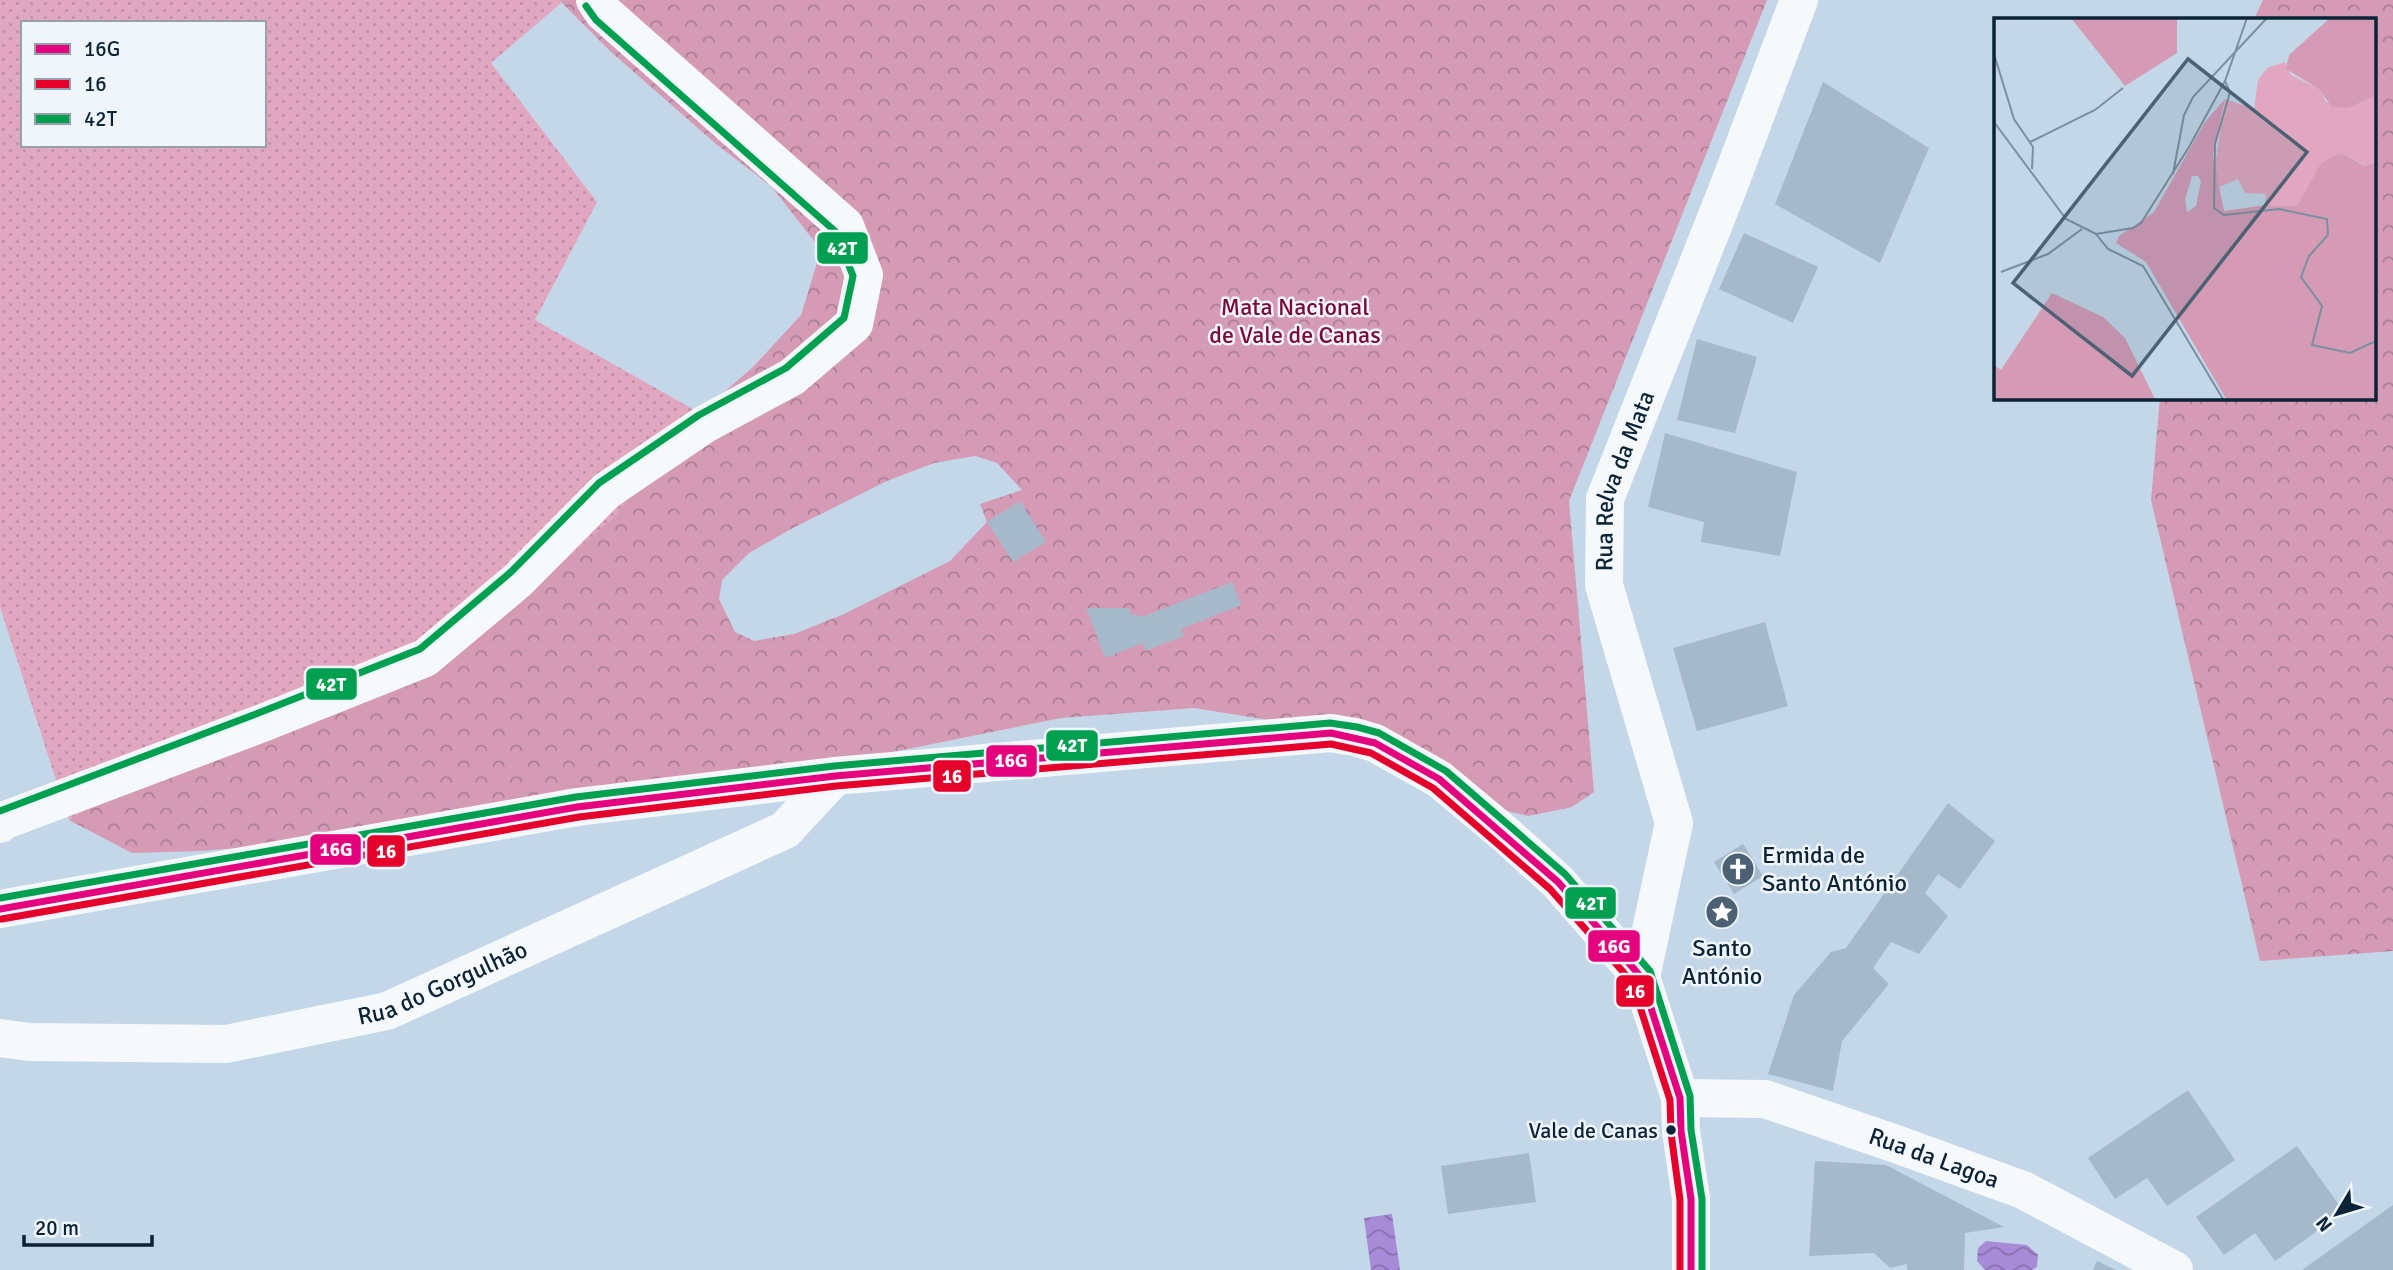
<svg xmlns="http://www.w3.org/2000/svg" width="2393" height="1270" font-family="Signika,sans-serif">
<defs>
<pattern id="grass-dots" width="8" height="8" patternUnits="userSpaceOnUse" patternTransform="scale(1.75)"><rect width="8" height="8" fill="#e2a7c0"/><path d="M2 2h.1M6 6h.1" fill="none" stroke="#c18fa6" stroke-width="1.8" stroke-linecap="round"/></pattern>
<pattern id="forest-crowns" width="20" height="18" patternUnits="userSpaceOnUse" patternTransform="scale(1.75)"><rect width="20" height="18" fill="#d59bb5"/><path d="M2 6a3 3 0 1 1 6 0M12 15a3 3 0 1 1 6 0" fill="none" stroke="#ab7e94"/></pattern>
<pattern id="water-waves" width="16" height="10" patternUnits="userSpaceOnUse" patternTransform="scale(1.75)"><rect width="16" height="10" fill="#a78bd6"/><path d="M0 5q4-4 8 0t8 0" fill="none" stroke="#8671ae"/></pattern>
</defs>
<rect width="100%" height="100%" fill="#c4d7e8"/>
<!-- grass -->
<path fill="url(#grass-dots)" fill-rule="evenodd" d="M0 0H559L561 3 491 63 597 202 535 320 700 413 654 463 614 517 509 611 123 785 69 820 0 607ZM23 23H264V145H23Z"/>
<!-- forest -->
<path fill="url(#forest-crowns)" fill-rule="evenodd" d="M559 0H1767L1569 501 1594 792 1572 807 1528 816 1477 804 1342 745 1262 719 1194 708 1061 718 863 758 329 840 201 851 132 853 69 820 123 785 509 610 614 517 654 463 700 413 753 367 801 315 821 250 771 186 716 144 610 51ZM975 456 997 463 1022 490 980 504 987 522 950 561 844 614 794 634 754 641 735 632 719 599 722 580 749 553 791 529 887 481 934 463Z
M2263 0H2393V951L2260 961 2151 500 2160 397H2374V19H2254Z"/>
<!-- water -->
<path fill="url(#water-waves)" d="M1392 1214 1400 1270H1371L1364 1218Z
M1986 1241 2027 1245 2038 1255 2037 1267 2032 1270H1985L1977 1261 1978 1248Z"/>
<!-- building -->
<path fill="#a5b9ca" d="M1823 82 1929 148 1880 263 1775 204Z
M1744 233 1818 267 1793 323 1719 289Z
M1697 339 1757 357 1735 433 1677 420Z
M1665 433 1797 472 1780 556 1701 542 1704 522 1648 507Z
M1020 501 1046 542 1013 562 987 522Z
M1232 582 1241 605 1181 629 1184 636 1145 651 1143 643 1105 658 1086 608H1128L1132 615 1144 616Z
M1765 622 1788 706 1697 731 1673 648Z
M1948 803 1995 841 1960 889 1938 874 1925 893 1948 916 1919 954 1891 942 1873 968 1889 984 1842 1041 1833 1091 1768 1074 1794 995 1831 952 1846 948Z
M1743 844 1763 876 1734 894 1714 862Z
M2188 1090 2235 1160 2167 1206 2147 1178 2115 1199 2088 1158Z
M2297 1146 2344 1212 2275 1261 2255 1233 2224 1255 2196 1217Z
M1529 1153 1536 1202 1448 1214 1441 1166Z
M1815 1161 1886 1165 2004 1227 1965 1233 1964 1270H1907V1264L1890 1268 1874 1253 1809 1256Z
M2393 1205V1270H2302Z
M2097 1261 2116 1270H2093Z"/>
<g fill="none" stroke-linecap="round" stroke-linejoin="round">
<!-- street -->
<g stroke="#f6f9fc" stroke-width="38">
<path id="s1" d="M1641 977 1674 823 1604 585 1605 499 1728 188 1799 0"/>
<path id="s2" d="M0 1038 30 1042 226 1044 387 1011 785 830 835 776"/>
<path id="s3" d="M1680 1098 1765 1099 1896 1144 2023 1190 2174 1270"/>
</g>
<!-- secondary -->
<path stroke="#f6f9fc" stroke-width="38" d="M0 824 3 821 265 722 425 658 518 580 606 491 705 424 792 377 854 324 864 275 845 226 603 12 595 0
M0 909 577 807 835 776 1331 733 1355 737 1375 743 1439 779 1505 834 1558 882 1641 977 1680 1098 1681 1131 1691 1199V1270"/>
<defs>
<path id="bus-1" d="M0 909 577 807 835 776 1331 733 1375 743 1439 779 1558 882 1641 977 1680 1098 1681 1131 1691 1199V1270"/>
<path id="bus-2" d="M2 919 579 817 836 786 1331 744 1371 753 1433 788 1550 889 1632 982 1670 1100 1671 1133 1680 1200V1270"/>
<path id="bus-3" d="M0 811 261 712 420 649 511 572 599 483 699 415 786 368 844 318 853 276 836 232 596 20 586 6
M0 898 576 797 834 766 1330 723 1357 727 1379 733 1446 771 1565 874 1650 971 1690 1096 1691 1130 1702 1199V1270"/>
</defs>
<!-- bus-1 casing -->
<use href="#bus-1" stroke="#eff5fa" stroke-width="12"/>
<!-- bus-2 casing -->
<use href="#bus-2" stroke="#eff5fa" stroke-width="12"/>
<!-- bus-3 casing -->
<use href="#bus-3" stroke="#eff5fa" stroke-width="12"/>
<!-- bus-1 -->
<use href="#bus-1" stroke="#e5007d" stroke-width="7"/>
<!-- bus-2 -->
<use href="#bus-2" stroke="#e4002b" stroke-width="7"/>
<!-- bus-3 -->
<use href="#bus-3" stroke="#019f50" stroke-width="7"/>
</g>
<!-- icons -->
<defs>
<symbol id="church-disc" viewBox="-11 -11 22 22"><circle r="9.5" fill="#4c6274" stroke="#eff5fa"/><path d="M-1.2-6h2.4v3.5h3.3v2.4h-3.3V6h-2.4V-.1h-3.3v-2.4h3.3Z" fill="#fff"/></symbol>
<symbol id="sight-disc" viewBox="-11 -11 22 22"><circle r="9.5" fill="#4c6274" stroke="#eff5fa"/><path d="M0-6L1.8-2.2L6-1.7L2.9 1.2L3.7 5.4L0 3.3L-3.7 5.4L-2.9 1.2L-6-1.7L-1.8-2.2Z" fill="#fff"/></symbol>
</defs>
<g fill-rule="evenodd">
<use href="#church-disc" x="1719" y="850" width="38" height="38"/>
<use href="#sight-disc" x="1703" y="893" width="38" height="38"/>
</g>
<!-- markers -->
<circle fill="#0b2336" stroke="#eff5fa" stroke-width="2.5" cx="1671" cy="1130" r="6"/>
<g text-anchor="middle" stroke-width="5" stroke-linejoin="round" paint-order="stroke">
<!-- bus labels -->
<g font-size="22" fill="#0b2336" stroke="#eff5fa" text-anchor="end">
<text x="1658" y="1138">Vale de Canas</text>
</g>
<!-- park labels -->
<g font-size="24" fill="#7c0838" stroke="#eff5fa">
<text x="1295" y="315">Mata Nacional<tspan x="1295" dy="28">de Vale de Canas</tspan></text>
</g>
<!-- street labels -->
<g font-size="24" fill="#0b2336" stroke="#eff5fa">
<text dy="8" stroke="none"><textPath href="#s1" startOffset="513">Rua Relva da Mata</textPath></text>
<text dy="8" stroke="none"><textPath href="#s2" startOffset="452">Rua do Gorgulhão</textPath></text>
<text dy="8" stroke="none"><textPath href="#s3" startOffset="264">Rua da Lagoa</textPath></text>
</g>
<!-- poi labels -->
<g font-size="24" fill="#0b2336" stroke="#eff5fa" text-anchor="start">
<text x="1762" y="863">Ermida de<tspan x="1762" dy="28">Santo António</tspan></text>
<text x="1722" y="956" text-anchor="middle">Santo<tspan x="1722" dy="28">António</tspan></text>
</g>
</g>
<!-- overview -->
<g transform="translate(1994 18)">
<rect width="382" height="382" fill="#c4d7e8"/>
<path d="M291 44 297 57 326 71 332 84 362 86 381 78V145L372 148 349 136 303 188 272 187 271 176 251 175 244 161 223 170 220 154 231 81 260 91 264 62 273 50Z" fill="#e2a7c0"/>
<path d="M77 0H183V35L131 68ZM336 0H381V78L354 90 338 89 325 71 292 51 295 37ZM231 81 219 137 230 193 272 187 303 188 326 147 339 138 349 136 371 148 381 145V381H232L152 244 122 225 125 218 160 194 211 104ZM198 158H204L207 164 202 188 193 194 191 182ZM58 275 109 299 131 320 161 381H0V347L7 352Z" fill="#d59bb5" fill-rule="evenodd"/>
<path fill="none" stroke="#7a8fa1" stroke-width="2" d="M0 36 20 101 39 129 38 151M231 63 236 74 221 126 220 190 230 197 285 191 333 201 334 217 315 238 307 259 328 288 318 327 356 335 382 323M0 104 72 201 102 216 139 210 147 205 195 129 231 63 253 0M36 124 101 92 129 70M179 156 190 97 199 79 273 0M102 216 114 231 149 248 229 381M7 254 54 236 88 211"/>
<path fill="#4c6274" fill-opacity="0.15" stroke="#4c6274" stroke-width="3.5" d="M194 41 313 134 138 358 19 265Z"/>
<rect width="382" height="382" fill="none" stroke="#0b2336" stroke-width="3.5"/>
</g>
<g stroke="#eff5fa" stroke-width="2.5">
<rect x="816" y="231" width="53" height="34" rx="7" fill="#019f50"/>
<rect x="305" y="667" width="53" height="34" rx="7" fill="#019f50"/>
<rect x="1045" y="729" width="54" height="33" rx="7" fill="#019f50"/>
<rect x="985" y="744" width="53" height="34" rx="7" fill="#e5007d"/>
<rect x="932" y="759" width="40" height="34" rx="7" fill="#e4002b"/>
<rect x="309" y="833" width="53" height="33" rx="7" fill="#e5007d"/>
<rect x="366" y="834" width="40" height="34" rx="7" fill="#e4002b"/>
<rect x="1564" y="886" width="53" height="34" rx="7" fill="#019f50"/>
<rect x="1587" y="929" width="54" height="34" rx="7" fill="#e5007d"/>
<rect x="1615" y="974" width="40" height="34" rx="7" fill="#e4002b"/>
</g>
<g font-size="19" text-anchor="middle" font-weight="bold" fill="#fff">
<text x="842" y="255">42T</text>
<text x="331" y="691">42T</text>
<text x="1072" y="752">42T</text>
<text x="1011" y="767">16G</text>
<text x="952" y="783">16</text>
<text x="336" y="856">16G</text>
<text x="386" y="858">16</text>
<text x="1591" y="910">42T</text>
<text x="1614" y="953">16G</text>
<text x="1635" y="998">16</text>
</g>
<!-- legend -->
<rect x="21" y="21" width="245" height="126" fill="#eff5fa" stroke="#94a1ac" stroke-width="2"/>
<rect x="35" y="44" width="35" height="10" fill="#e5007d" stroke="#94a1ac" stroke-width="2"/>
<text x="84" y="56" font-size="21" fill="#0b2336">16G</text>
<rect x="35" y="79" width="35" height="10" fill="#e4002b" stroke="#94a1ac" stroke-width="2"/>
<text x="84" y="91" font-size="21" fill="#0b2336">16</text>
<rect x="35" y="114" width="35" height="10" fill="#019f50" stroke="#94a1ac" stroke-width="2"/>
<text x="84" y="126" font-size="21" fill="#0b2336">42T</text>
<!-- north arrow -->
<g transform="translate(2337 1214) rotate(232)" stroke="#eff5fa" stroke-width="5" paint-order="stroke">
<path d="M0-5L12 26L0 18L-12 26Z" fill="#0b2336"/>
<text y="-10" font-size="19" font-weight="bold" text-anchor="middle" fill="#0b2336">N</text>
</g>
<!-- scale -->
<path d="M24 1235v10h128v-10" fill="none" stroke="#0b2336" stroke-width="3.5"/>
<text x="35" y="1235" font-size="21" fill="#0b2336" stroke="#eff5fa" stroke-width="5" paint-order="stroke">20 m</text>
</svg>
